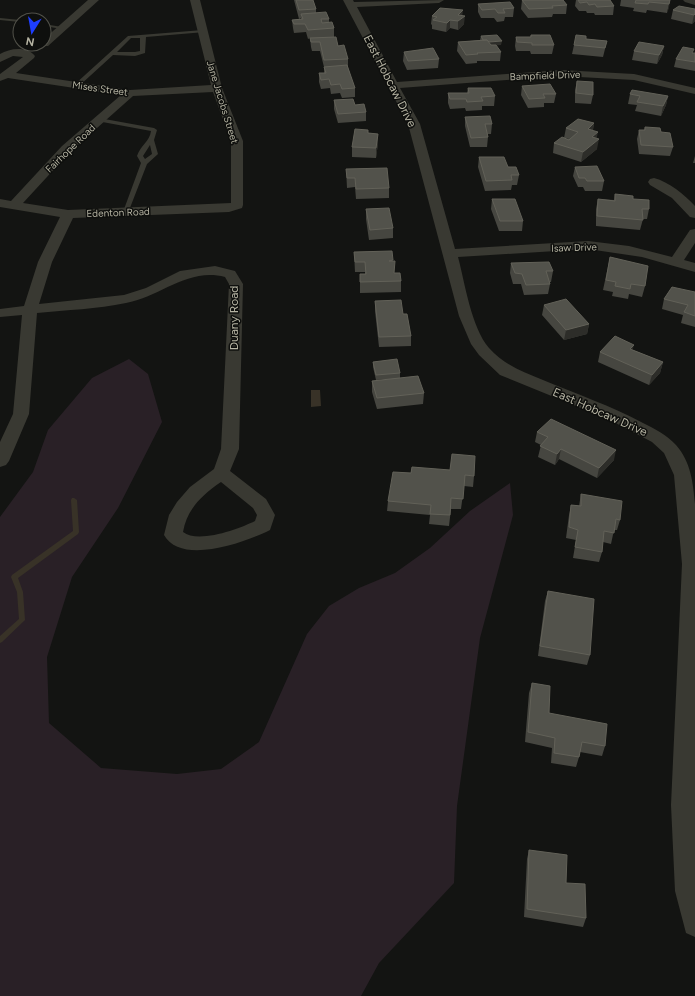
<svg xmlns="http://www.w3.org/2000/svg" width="695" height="996" font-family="Figtree,sans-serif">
<rect width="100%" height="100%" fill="#131412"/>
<!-- green -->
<path fill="#292026" d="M129 359 148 374 162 422 118 508 72 577 47 657 49 723 101 768 177 774 221 769 259 742 307 634 329 606 359 588 395 573 430 548 470 511 510 483 513 515 480 638 457 806 454 883 379 963 361 996H0V517L33 472 48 430 92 378Z"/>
<!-- water -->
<path fill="#383227" d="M311 390H320L321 406 311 407Z"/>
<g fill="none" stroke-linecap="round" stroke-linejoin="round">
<!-- stream -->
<path fill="#383227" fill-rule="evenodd" d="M72 498H74L77 500 79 532 78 534 18 578 23 592 25 620 2 642 0 643V636L19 619 17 592 11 577 12 575 73 531 71 500Z"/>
<!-- service -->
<path fill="#393932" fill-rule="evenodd" d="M0 18 20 20H22H20V22L0 20Z
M44 24 62 27 64 28 62 29 44 26Z
M203 30 205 31V32L146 37 145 53 135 56 113 55 79 86 74 85 128 36ZM131 38H140V51L135 52H117Z
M99 118 154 128 157 130 154 140 158 154 147 164 128 213 123 212 141 163 137 156C140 146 150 141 151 131L97 121 96 120ZM150 145 152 154 145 159 143 156Z"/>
<!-- minor -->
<path fill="#393932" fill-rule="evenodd" d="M88 0H99L48 46H40L39 44H44V39Z
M190 0H200L222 88 243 141V205L242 208 229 212 73 218 52 262 39 304 124 295 146 288 180 271 215 266 235 271 243 284 239 449 230 471 266 499 275 515 270 530C246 542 181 566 164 535L169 515 177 502 190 487 214 469 221 449 229 284 225 277C188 267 160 297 126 303 97 309 67 310 37 313L29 414 9 461 6 465 0 467V442L13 414 22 315 0 317V309L24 306 38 262 60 217 0 207V199L11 201 62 146 121 95 8 78 0 81V74L23 57 13 56 0 62V54C10 48 27 46 35 56L34 58 16 73 130 90 211 85ZM213 92 231 141V203L68 210 23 203 70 152 133 96ZM221 482 253 508 257 515 255 521C239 529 198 544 183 532 187 509 202 495 221 482Z
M343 0H353L354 2 444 0 439 3 357 7 397 82 561 70 634 74 695 88V94L634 80 561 76 400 88 420 124 455 249 588 241 629 246 672 257 690 230 695 229V243L684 260 695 263V272L642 257 588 249 458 257C465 283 471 327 489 348 504 365 523 372 543 380 577 394 611 406 643 423 655 429 667 435 676 445 691 462 693 483 695 504V937L686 933 675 891 671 805 682 564 674 475 664 453 652 442 608 419 500 375 479 355 471 344 459 316 408 124Z
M683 0H695V5L685 2Z
M654 178C669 182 684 194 695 206V218L690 217 672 198 650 185 648 182 650 179Z"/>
</g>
<!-- wall -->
<path fill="#464640" d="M294 0H313L316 9V13L329 19V22L334 28V37L338 46 348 59V68L355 88V97L342 98 340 93 331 94 330 88 321 89 319 82V73H324V67L320 51H312L311 47 310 38 308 39 306 32 294 33 293 28 292 20 301 19V18L299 19Z
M522 0 567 5 566 14H553L552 17 528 18 521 9Z
M576 0H610L614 6 613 15H595L594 13H587L586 11H579L575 6Z
M621 0H670L667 13 647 10 646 13 633 11 634 8 620 6Z
M478 4 514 8 513 17H505L504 21 497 22 494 18H481L478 12Z
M695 9V21L692 24 671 19 673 10Z
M462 15 464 24 458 30 450 28 446 32 432 29V25L431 24 432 16Z
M531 35 554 45 552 54H531L530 51H516L515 46 516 37H530Z
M481 36 501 45H496L501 52 500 61H477V63L466 64 457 51 458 42 480 40Z
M586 39 607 41 603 57 572 54 574 45Z
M664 46 662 55 657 64 632 60 634 51Z
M404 52 439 59 438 68 407 70 403 61Z
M693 53H695V71L674 67 676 59Z
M577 81 593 95 591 104 575 103V90Z
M522 86 556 94 554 103H544V107L528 108 521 95Z
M468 88 495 96 494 106H482V110L466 111 465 108 450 109 448 103V93H467Z
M630 94 668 96 666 105 661 116 635 111 637 105 628 104Z
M334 100 355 105 366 112V121L338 123 334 109Z
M465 117 492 124 491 134H487L488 137 487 147H470L465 126Z
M594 123 593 130 597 149 581 162 553 153 554 143 569 139 564 138 566 128Z
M645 127 673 147 670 156 639 154 637 139 639 130H644Z
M368 130V133L378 134V143L376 158 352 157V147Z
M695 156V163H693Z
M479 157 508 167 519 175 517 185H512L511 190 485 191 478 167Z
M575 167 604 181 602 191H585L583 187H578L573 176Z
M346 169 389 188V198L356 199 355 187 347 188Z
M615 194 633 199 649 209 647 219H643L640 230 596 226V209L598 199 614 200Z
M492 199 523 221 522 231H499L491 209Z
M366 209 393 228V238L369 240 366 219Z
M354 252 393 261 394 273 401 281V292L360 293V274H365V272H355Z
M610 257 645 286 642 297 629 294 628 299 612 296 613 292 603 290Z
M511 263 553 271 551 282H549L550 284 548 294 524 295 521 284H513L510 273Z
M695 292V327L681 323 683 315 662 309 664 299Z
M375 301 403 314 411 336V346L379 347 375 311Z
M544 305 589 324 587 334 564 340 542 315Z
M633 350 663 362 660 373 649 385 598 362 600 352Z
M373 362 400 373V378L424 393 423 404 377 409 372 392V381L390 379 376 380 373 367Z
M537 432 614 460 597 478 559 459 555 465 538 457 541 445 535 442Z
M412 467 474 476 473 487 464 486 461 509H451L449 526 429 524 430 515 387 511 388 501 411 473Z
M581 494 620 520 617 530H614L611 544 603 542 602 552 599 562 573 558 576 540 566 538 569 515 571 505 579 506Z
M548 591 590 655 587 665 538 656 545 601Z
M532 683 549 713 605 746 602 756 580 752 579 757 576 767 551 763 552 748 525 742 529 693Z
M529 850 566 883 586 918 583 927 524 917 527 859Z"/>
<!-- shaded-wall -->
<path fill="#2d2d29" d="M670 0 669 8 667 13 669 4Z
M463 10 462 18 465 16 464 24 458 30V15Z
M695 14V21L692 24 694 15Z
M450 20V28L446 32 447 23Z
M502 41 501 45 484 47 485 42Z
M664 46 662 55 657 64 659 55Z
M668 96 666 105 661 116 663 106Z
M594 123 592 133 588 129Z
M598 132 596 141 599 139 597 149 581 162 583 152 592 137Z
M378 134V143L376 158V148Z
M589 324 587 334 564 340 566 330Z
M634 345 631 355 630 349Z
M663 362 660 373 649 385 652 375Z
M561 449 559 459 555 465 557 454Z
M616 450 614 460 597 478 599 468Z"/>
<!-- building -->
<path fill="#52524b" stroke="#626158" d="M296 0H313L316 9 299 10Z
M522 0H563L567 5 552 6 553 8 529 9Z
M578 0H610L614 6 597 7 595 4 589 5 587 2 580 3Z
M636 0H670L669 4 649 2 648 4 635 3Z
M510 2 514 8 503 9 505 13H498L495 9 482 10 478 4Z
M679 6 695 9V14L694 15 673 10Z
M440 8 463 10 458 15 465 16 458 21 450 20 447 23 433 20 437 17 432 16Z
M326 12 329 19H321L322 23 332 22 334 28 308 30 305 24H294L292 20 303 19 301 14Z
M497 35 502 41 489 42 487 40H483L481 36Z
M531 35H550L554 45H532V43L517 42 516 37H531Z
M576 35 586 36V39L607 41 605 48 574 45Z
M336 37 338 46 344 45 348 59 324 60 320 42H311L310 38Z
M487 40 491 45H496L501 52 477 53 478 54 466 55 458 42Z
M639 42 664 46 659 55 634 51Z
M683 47 694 49 692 53H695V62L676 59Z
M433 48 439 59 408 61 404 52Z
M347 65 355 88 342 89 340 84 331 85 329 79 321 80 319 73H326L324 67Z
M577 81 593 82V95L576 93Z
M550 84 556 94H543L545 98 529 99 522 86Z
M468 88H491L495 96 481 97 483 101 467 102 466 99H450L448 93H469Z
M632 90 668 96 663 106 637 102 640 96 630 94Z
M353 99 355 105 364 104 366 112 338 114 334 100Z
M490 116 492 124H485L488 137 471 138 465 117Z
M578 119 594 123 588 129 598 132 592 137 599 139 583 152 554 143 562 137 569 140 578 132 566 128Z
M645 127 660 128 661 132 670 133 673 147 641 145 639 130H645Z
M355 129 368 130V133L378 134 376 148 352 147Z
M479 157H504L508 167H516L519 175H511L512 180 486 181Z
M597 166 604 181H587L585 178H579L575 167Z
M387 168 389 188 356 189 355 178H347L346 169Z
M615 194 633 196V199L649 200V209H642L643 220 597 216 598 199 615 201Z
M492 199H515L523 221H500Z
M389 208 393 228 370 230 366 209Z
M392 251 393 260 389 261H395L394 273H400L401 281 360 282V274H366L365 262H355L354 252Z
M610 257 648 266 645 286 631 284 630 289 615 286 616 282 606 280Z
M549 262 553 271H546L550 284 526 285 522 274 515 273 511 263Z
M672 287 695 292V316L684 312 688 305 664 299Z
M566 299 589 324 566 330 544 305Z
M401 300 403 314H407L411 336 379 337 375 301Z
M615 336 634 345 630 349 663 362 652 375 600 352Z
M397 359 400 373 376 375 373 362Z
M418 376 424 393 377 398 372 381Z
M551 419 616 450 599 468 561 449 557 454 540 446 548 437 537 432Z
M452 454 475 456 474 476 465 475 463 499 451 498 450 515 430 514 431 505 388 501 393 472 411 473 412 467 450 470Z
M581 494 622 501 620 520 616 519 614 533 604 531 602 552 575 547 578 530 569 527 571 505 581 506Z
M548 591 594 599 590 655 540 646Z
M532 683 550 686 549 713 607 724 605 746 582 742 579 757 554 753 555 738 528 732Z
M529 850 567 855 566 883 585 884 586 918 527 909Z"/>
<g text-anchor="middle" stroke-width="3" stroke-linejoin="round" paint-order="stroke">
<!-- far-street labels -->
<g font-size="10" fill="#b5b3a2" stroke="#0e0f0d">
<text transform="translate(545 75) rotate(-2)" y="4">Bampfield Drive</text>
<text transform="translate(100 88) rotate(8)" y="4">Mises Street</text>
<text transform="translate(223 102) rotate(73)" y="4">Jane Jacobs Street</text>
<text transform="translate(70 148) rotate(-44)" y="4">Fairhope Road</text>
<text transform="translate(118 212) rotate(-2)" y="4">Edenton Road</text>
<text transform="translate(574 247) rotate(-2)" y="4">Isaw Drive</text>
</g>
<!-- street labels -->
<g font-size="12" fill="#b5b3a2" stroke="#0e0f0d">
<text transform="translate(390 81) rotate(63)" y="4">East Hobcaw Drive</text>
<text transform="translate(234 318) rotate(-90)" y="4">Duany Road</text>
<text transform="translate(600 412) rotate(24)" y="4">East Hobcaw Drive</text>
</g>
</g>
<!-- north arrow -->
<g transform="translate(32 32) rotate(191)"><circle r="19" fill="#0e0f0d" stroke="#515149"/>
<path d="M0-3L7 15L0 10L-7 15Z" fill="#1e3eff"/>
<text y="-6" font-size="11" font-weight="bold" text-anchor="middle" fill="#b5b3a2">N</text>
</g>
</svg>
